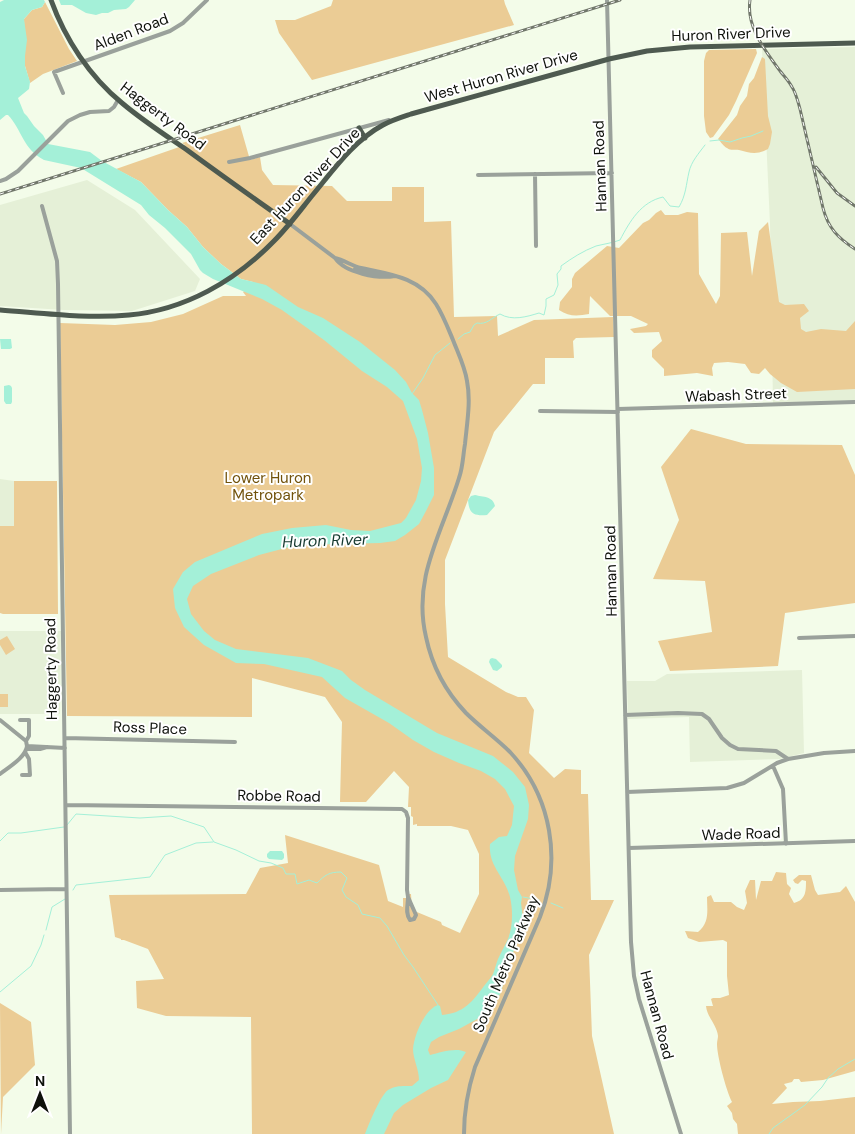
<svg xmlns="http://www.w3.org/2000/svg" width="855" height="1134" font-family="'DM Sans',sans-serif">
<rect width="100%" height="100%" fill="#f3fce9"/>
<!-- built -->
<path fill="#e5f0d7" d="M855 47V401L773 404 770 224 762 49Z
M87 180 135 210 200 279 195 291 132 311 64 310 0 306V205Z
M0 479 14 481V526H0Z
M0 631H61L60 714H0Z
M802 670 804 753 780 759 690 762 689 717 628 719 627 681H655L667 674Z"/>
<!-- green -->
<path fill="#ebcc95" d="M333 0H504L505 4 514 25 312 80 279 33 275 20H295L331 6Z
M45 2 69 49 77 61 43 74 30 83 25 66 24 19 32 10 42 7Z
M756 49 757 53 736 101 729 115 713 137 710 138 706 132 704 116V61L706 53 709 50Z
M762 57 765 59 768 116 772 132 770 144 768 149C758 155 749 153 739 150 735 149 731 151 727 148 724 147 721 142 718 139L737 115 740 106 747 96 749 84 754 78Z
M240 125 250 160 260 157 262 170 273 185 332 186 347 201H392V187H424V222L451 221 454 317 497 316 498 336 534 320 613 317 614 337 576 338 573 341 574 358H545V384H533L494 432 445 560V604L448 657 506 692 518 697H526L534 710 529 753 554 778 565 769 581 770V794H588L591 900H614L589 955 592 1036 614 1134H252L251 1017 166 1016 137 1008 136 981 164 979 148 949 124 940H121V939L115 937 109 895 246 894 260 868 288 863 285 835 379 865 388 901 403 907V898H406L407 894H411L412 910 441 922 442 925 460 933 479 894V854L468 830 451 826H417V824L413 825V817L411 816V807H408L409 787 394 771 366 802H340L342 722 325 697 252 678V717L67 716 60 323 115 325 151 322 183 314 223 296H246L243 292 253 282 241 279 221 264 203 247 187 227 168 210 141 182 116 169 185 145 182 143Z
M661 210 665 215H678L687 212 698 213 699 274 716 304 720 296 721 233 747 232 752 276 759 231 768 222 779 302 785 305 804 304 809 311 800 318 801 329 806 332 821 329 846 331 855 321V389L797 392 781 383 770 374 765 368 759 374 751 373 745 364 728 362 714 363 712 368 713 376 697 373 664 376V369L652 357V350L662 341 659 332 634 333 630 329 646 326 648 324 631 316H610L590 296 589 314C578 316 569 317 559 310L560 302 572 287V279L575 273 607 246 619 248 643 223 649 220 656 213Z
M691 429 746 444 842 445 855 475V603L785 613 778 666 670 671 658 641 712 632 705 581 653 579 679 520 661 467Z
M14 481H57L58 614H3L0 613V526H14Z
M7 636 15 649 6 655 0 645V640Z
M0 694H8V707H0Z
M776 872 786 873 787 884 791 888 789 894 794 903C806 900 806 891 806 881L802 880 798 884 795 883 793 880 799 875H811L815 890 818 895 840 892 846 886 855 902V1071L823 1080 801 1082 799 1079H794L792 1082 784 1084 787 1088 772 1104 793 1102 820 1101 855 1097V1134H738L737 1124 733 1119 732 1113 727 1106 732 1102C726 1090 717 1056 717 1044 717 1041 718 1038 718 1036 717 1025 707 1017 706 1006H713L711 999 713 998H720L729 995 727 976V942L723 940 699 942 688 938 685 931 698 932C710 922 707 910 707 897L711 895 714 902H731L737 907 744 910 747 903 745 891 750 880H755L756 900 761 881H772Z
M0 1003 31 1022 35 1065 3 1097 1 1134Z"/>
<!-- water -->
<path fill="#a4f0d8" d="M4 0H44L45 2 42 7 32 10 24 19 27 40 25 56V66L30 82 29 89 18 98 24 113 27 116 34 126 43 135 48 144 90 152 102 161 141 182 168 210 187 227 203 247 221 264 241 279 266 285 298 307 323 318 360 342 395 370 406 382 412 393 419 400 422 410 428 433 434 468V495L426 511 419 524 405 535 395 541 380 543 297 545 259 555 211 574 193 586 187 599 191 614 204 631 215 640 236 649 308 658 342 671 351 680 365 690 437 733 493 756 513 772 525 787 529 805 528 819 515 856 514 870 518 890 522 897 521 903 523 919 518 940 508 965 501 992 493 1008 479 1018 459 1029 439 1037 431 1042 428 1050 430 1055C441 1052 456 1047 466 1052L448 1080 431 1088 403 1105 394 1113 384 1134H365C369 1124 380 1096 388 1090 395 1085 405 1086 412 1086L419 1080C419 1069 413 1059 413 1049 414 1035 425 1009 438 1005L440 1006 442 1015C464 1013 472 1002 484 986 487 982 491 978 493 974 495 969 496 964 498 959 501 952 505 946 508 939 513 926 513 910 510 897 505 877 488 866 490 844L499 837 507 836 512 825 514 806 505 789 495 779 481 771 459 763 434 752 413 740 389 723 345 698 322 677 264 664 236 663 204 645 184 627 175 608 173 589 183 572 195 562 262 534 292 528 326 525 351 530 370 531 401 523 406 518 416 500 421 481 422 468 417 439 403 401 387 387 362 371 324 340 282 310 262 299 213 279 203 273 200 270 191 254 165 228 149 215 141 205 81 168 44 160C23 149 22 130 8 115H6L0 120V2Z
M59 0H135L129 7 126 9 114 10 108 13H102L96 15 86 13 72 5H61Z
M0 339H11L12 348 10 349H1Z
M9 385 11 386 12 388V402L11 404H6L4 401V386Z
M475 495C483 497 493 496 495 506L487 515C474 516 469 514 468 500L471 496Z
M492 658 496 659 502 665V667L497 671 493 670 489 662 490 659Z
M270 851H282L284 854V858L282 860 269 859 267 857V854Z"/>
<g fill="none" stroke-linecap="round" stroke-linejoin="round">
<!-- stream -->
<path stroke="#a4f0d8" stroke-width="1" d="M710 141 719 140 730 142 742 138 751 136 763 131
M458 339 464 334 470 332 474 325 477 323C487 325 491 318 500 314 512 321 526 317 539 313L544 315 546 306V299L554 295 558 285 557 274 561 269V266C572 258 583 251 596 246 604 244 612 243 620 240 630 221 641 202 663 197L670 206 679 207C686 195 686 185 689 172 691 162 699 153 705 145
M412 394 423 378 435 355 450 343
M67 825 76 814 140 818 171 816 204 827 214 842 236 850 259 861 271 863 283 868 286 874H295L297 884 309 880 317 883C325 875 329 872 341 872L347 878 342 890 346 897 358 905 362 914 380 918 387 926 404 955 413 967 438 1005
M0 841 8 833H21L64 827
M73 890 76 885 150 877 165 855 196 843 213 842
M523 897 539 900
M551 903 563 908
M46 930 52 907 65 899
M0 992 31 966 41 945 44 935
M769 1134 773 1128 805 1105 822 1087 828 1078 838 1069 855 1059"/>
<!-- minor -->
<path stroke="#9aa19b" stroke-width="4" d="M607 0 631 942 634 976 639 999 681 1134
M63 93 54 72 170 31 183 23 207 0
M229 162 250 158 389 120
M535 174 536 246
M478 175 612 173
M0 181 6 179 18 171 68 121 80 115 90 112 109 111 114 107 118 100
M42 206 57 261 58 284 70 1134
M290 224 335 258C345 273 378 279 395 276
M335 258C344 260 352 266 361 268 389 274 419 277 436 304 443 315 448 328 453 340 458 353 465 367 467 381 471 401 467 423 465 444 463 455 463 467 459 478 442 533 412 578 426 637 432 666 446 692 466 713 480 727 496 738 510 752 552 797 562 861 540 917L475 1067C468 1089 464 1111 464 1134
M355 269 380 274
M618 409 855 402
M540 411 618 412
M799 638 855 636
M625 715 678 713 702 714 709 719 722 738 730 745 738 749 776 751 788 759
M0 720 26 741 27 746
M20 720H29V736L26 741
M65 738 235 742
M27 746 65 748
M27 749H40L47 747
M773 766 783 789 786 844
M0 774C9 767 26 757 27 746
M22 775H30L29 759 25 752
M627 792 727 788 744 783 777 763 788 759 824 753 855 751
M66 805 402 809 406 812 408 818 407 890 408 897 416 915 414 919 410 920C405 913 408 905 408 897
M629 848 855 841
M0 890 66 889"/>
<!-- major -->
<path stroke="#4e5a50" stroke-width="5" d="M51 0C65 39 90 77 122 103 142 120 165 135 187 150 221 175 255 199 290 224
M359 128 365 138
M0 310C42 313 88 319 129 315 185 310 235 281 274 241 288 227 299 212 311 197 332 172 353 141 383 125 392 120 402 117 411 114L609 59 647 51 690 47 855 43"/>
<defs>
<path id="rail" d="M750 0C746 27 765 50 780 71 784 76 789 81 792 87 796 93 798 102 800 109L823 208C828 228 838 238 855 249
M816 167 837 193 855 206
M0 194 620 0"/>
</defs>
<!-- rail casing -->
<use href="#rail" stroke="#71776b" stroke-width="3"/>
<!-- rail -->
<use href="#rail" stroke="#fff" stroke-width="1" stroke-dasharray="4" stroke-linecap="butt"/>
</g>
<g text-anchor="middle" stroke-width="4" stroke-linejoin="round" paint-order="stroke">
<!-- street labels -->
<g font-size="15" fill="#0e110b" stroke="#fff">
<text transform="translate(131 32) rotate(-21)" y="5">Alden Road</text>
<text transform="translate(731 34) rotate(-2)" y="5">Huron River Drive</text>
<text transform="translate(501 76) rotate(-16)" y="5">West Huron River Drive</text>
<text transform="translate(163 116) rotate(37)" y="5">Haggerty Road</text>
<text transform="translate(600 166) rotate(-92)" y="5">Hannan Road</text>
<text transform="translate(305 186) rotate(-47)" y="5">East Huron River Drive</text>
<text transform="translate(736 395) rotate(-2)" y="5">Wabash Street</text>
<text transform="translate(611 571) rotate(-91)" y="5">Hannan Road</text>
<text transform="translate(51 669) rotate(-91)" y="5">Haggerty Road</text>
<text transform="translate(150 728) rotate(2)" y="5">Ross Place</text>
<text transform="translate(279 796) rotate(1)" y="5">Robbe Road</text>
<text transform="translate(741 834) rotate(-2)" y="5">Wade Road</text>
<text transform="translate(506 964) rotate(-67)" y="5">South Metro Parkway</text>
<text transform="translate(657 1015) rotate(75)" y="5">Hannan Road</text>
</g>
<!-- park labels -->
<g font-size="15" fill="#71520b" stroke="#fff">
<text x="268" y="483">Lower Huron<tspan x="268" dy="17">Metropark</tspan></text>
</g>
<!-- water labels -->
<g font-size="16" font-style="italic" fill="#163a30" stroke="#fff">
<text transform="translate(325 540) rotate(-2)" y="6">Huron River</text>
</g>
</g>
<!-- north arrow -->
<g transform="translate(40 1094)" stroke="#ffffff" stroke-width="4" paint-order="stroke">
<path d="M0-4L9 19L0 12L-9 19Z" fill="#0e110b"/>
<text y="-8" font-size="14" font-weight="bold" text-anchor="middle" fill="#0e110b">N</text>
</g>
</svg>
